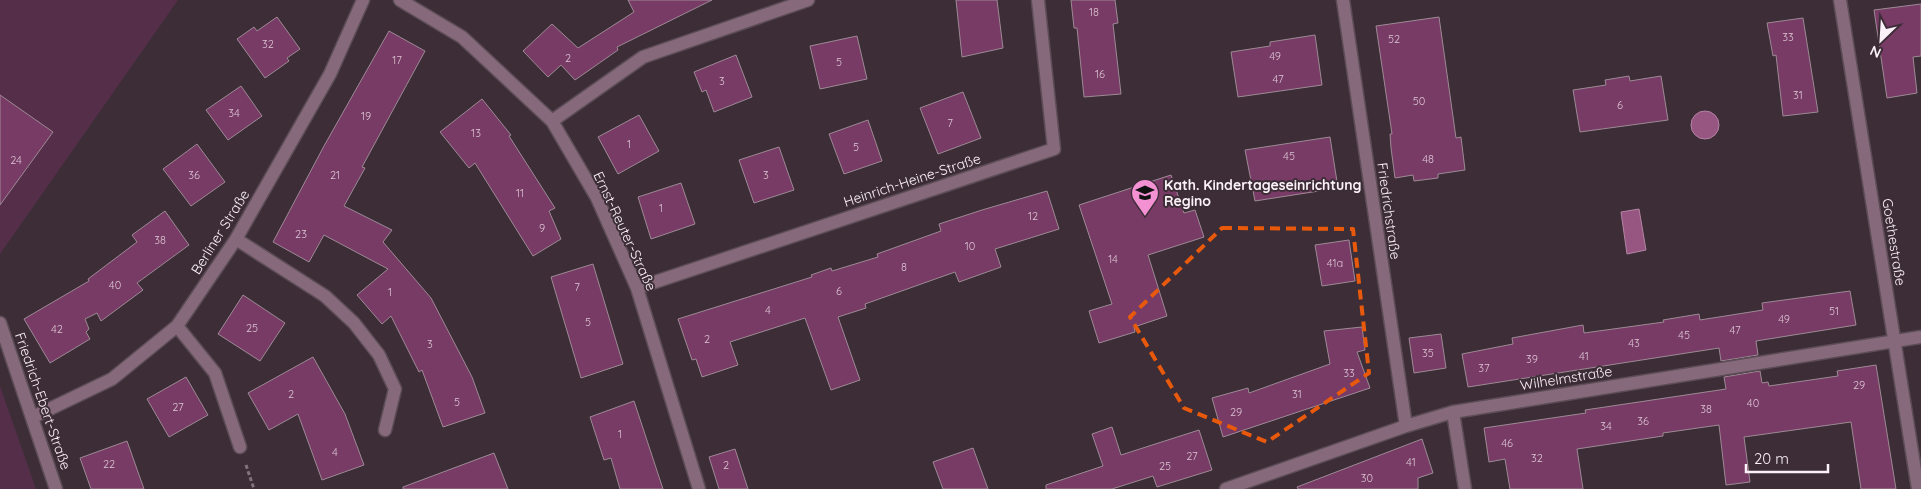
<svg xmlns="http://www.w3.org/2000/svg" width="1921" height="489" font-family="Quicksand,sans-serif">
<rect width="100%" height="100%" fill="#3c2d37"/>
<!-- green -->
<path fill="#552f49" d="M0 0H178L0 254Z
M0 386 36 489H0Z"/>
<!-- water -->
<path fill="#965681" stroke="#b584a5" d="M1691 125a14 14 0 1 1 28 0a14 14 0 1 1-28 0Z
M1639 209 1646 250 1627 254 1621 212Z"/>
<!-- building -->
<path fill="#783b65" stroke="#9d8a95" d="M628 0H712L617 47 618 50 575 80 561 65 548 77 523 51 552 24 578 48 634 12Z
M956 0H997L1003 48 962 57Z
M1071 0H1115L1118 23 1113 24 1121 94 1084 97 1077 28H1074Z
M1921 4V56L1913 57 1917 93 1887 98 1874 10Z
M277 17 300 49 287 58 289 61 265 78 237 39 254 27 257 31Z
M1439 17 1456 138 1461 137 1465 170 1438 174V178L1414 181 1413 175 1395 178 1391 148 1390 134H1392L1376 26Z
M1803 18 1818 112 1783 116 1776 55 1773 56 1767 23Z
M389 31 425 51 362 167 365 168 344 206 392 230 383 242 431 298 472 377 485 413 443 427 422 370 419 372 391 316 382 324 357 295 388 269 324 235 309 262 273 242 324 146Z
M1315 35 1322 85 1238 97 1231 52 1270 46V42Z
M857 36 867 79 820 89 810 46Z
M736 55 752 97 714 112 706 90 702 92 694 72Z
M1629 76 1630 81 1661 76 1668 120 1580 132 1573 90 1606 85 1605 80Z
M241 86 262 116 228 140 206 110Z
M963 92 981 138 938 154 920 108Z
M0 95 53 132 0 205Z
M482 99 511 135 509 136 555 208 549 211 561 239 533 256 475 163 469 168 440 132Z
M639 115 659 151 618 174 598 137Z
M868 120 882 161 844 174 829 134Z
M1330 137 1338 188 1255 201 1245 150Z
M197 144 225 182 191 206 163 169Z
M779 147 794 190 754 203 739 160Z
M1171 175 1184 213 1195 210 1204 237 1148 255 1167 316 1134 327 1135 332 1099 343 1089 311 1112 304 1079 205Z
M681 183 695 224 651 239 638 197Z
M1047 191 1059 229 995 249 1001 267 959 282 955 272 865 304 866 308 838 317 860 380 831 390 805 318 730 342 738 365 702 377 696 359 692 360 678 319 812 277 811 275 831 268 832 271 878 257 877 254 941 231 939 224 982 210Z
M165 211 189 245 137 283 143 290 101 321 97 313 85 319 89 329 86 332 90 339 50 363 24 319 89 281 88 279 137 242 132 235Z
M1349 240 1355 281 1322 286 1315 245Z
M593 264 623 364 581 378 551 277Z
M1850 291 1856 325 1756 341 1758 355 1721 361 1719 348 1468 387 1462 354 1513 344 1512 338 1583 325 1584 333 1664 322 1663 320 1699 314 1700 320 1763 310 1762 303Z
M243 295 285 323 260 361 218 334Z
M1362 327 1365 350 1357 352 1370 388 1223 437 1212 398 1248 388 1249 393 1330 364 1324 331Z
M1441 334 1446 368 1414 373 1409 338Z
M313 357 345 414 364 465 322 480 298 414 269 430 248 393Z
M1876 365 1896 489H1861L1851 422 1744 437 1750 482 1726 485 1719 425 1663 433V436L1577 449 1583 489H1510L1505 459 1489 462 1484 428 1586 413 1585 410 1726 389 1724 377 1760 371 1762 383 1768 382 1769 386 1838 376 1837 371Z
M186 377 208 415 169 437 147 399Z
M634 401 663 489H620L611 458 604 460 590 417Z
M1112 427 1121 455 1199 430 1212 470 1157 487 1153 476 1112 489H1046V485L1103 466 1092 434Z
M1422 439 1433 473 1418 478V489H1298L1297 487Z
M127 441 144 489H91L80 458Z
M973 448 988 489H943L933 462Z
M735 449 748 489H719L709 457Z
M494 453 508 489H403V487Z"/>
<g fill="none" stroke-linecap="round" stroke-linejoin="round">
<defs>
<path id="minor" d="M400 0 462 37 552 121 597 198 637 288 699 489
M1343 0 1406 426
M1840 0 1918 489
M552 121 643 57 808 0
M236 239 325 296 354 323 379 355 395 389 385 430
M637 288 1054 149 1038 0
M0 323 56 489
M177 326 215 373 240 447
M1453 412 1465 489
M33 417 112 379 177 326 236 239 330 74 363 0
M1226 489 1406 426 1453 412 1921 337"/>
</defs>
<!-- minor casing -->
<use href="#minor" stroke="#5b4c56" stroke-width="15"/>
<!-- path -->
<path stroke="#81747d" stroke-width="3" stroke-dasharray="4 2.5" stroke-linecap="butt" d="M246 465 254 489"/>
<!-- minor -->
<use href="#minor" stroke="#86697b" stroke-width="12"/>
</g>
<!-- marked area -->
<path fill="none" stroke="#e8590c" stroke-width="4" stroke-dasharray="10 6" stroke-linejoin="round" d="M1222 228 1353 229 1369 373 1267 442 1184 408 1130 317Z"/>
<!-- icons -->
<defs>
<symbol id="school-pin" viewBox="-11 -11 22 30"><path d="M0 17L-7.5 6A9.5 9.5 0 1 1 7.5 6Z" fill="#f491d3" stroke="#3c2d37"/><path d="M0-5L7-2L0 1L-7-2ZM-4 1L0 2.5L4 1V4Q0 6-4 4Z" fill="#111"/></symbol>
</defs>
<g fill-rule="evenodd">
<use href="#school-pin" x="1129" y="177" width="32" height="43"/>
</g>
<g text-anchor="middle" stroke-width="4" stroke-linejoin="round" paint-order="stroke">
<!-- number labels -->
<g font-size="11" fill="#dbc4d3">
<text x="1094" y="16">18</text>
<text x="1788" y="41">33</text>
<text x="1394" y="43">52</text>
<text x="268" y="48">32</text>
<text x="1275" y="60">49</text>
<text x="568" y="62">2</text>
<text x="397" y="64">17</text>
<text x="839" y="66">5</text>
<text x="1100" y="78">16</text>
<text x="1278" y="83">47</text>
<text x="722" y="85">3</text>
<text x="1798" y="99">31</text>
<text x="1419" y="105">50</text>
<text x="1620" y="109">6</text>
<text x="234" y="117">34</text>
<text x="366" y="120">19</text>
<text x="950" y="127">7</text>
<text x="476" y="137">13</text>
<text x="629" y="148">1</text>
<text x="856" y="151">5</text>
<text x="1289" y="160">45</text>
<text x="1428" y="163">48</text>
<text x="16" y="164">24</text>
<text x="194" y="179">36</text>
<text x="335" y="179">21</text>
<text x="766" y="179">3</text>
<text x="520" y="197">11</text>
<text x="661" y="212">1</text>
<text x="1033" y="220">12</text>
<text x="542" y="232">9</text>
<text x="301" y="238">23</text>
<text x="160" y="244">38</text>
<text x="970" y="250">10</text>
<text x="1113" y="263">14</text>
<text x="1335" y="267">41a</text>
<text x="904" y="271">8</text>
<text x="115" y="289">40</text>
<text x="577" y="291">7</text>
<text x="839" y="295">6</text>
<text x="390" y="296">1</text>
<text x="768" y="314">4</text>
<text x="1834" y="315">51</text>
<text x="1784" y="323">49</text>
<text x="588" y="326">5</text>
<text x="252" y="332">25</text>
<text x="57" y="333">42</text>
<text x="1735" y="334">47</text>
<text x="1684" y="339">45</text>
<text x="707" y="343">2</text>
<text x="1634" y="347">43</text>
<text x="430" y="348">3</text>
<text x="1428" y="357">35</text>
<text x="1584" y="360">41</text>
<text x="1532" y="363">39</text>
<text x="1484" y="372">37</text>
<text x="1349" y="377">33</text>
<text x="1859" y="389">29</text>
<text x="291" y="398">2</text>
<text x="1297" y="398">31</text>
<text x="457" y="406">5</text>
<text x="1753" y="407">40</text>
<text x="178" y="411">27</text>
<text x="1706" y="413">38</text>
<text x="1236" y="416">29</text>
<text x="1643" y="425">36</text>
<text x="1606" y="430">34</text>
<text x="620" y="438">1</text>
<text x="1507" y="447">46</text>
<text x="335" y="456">4</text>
<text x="1192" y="460">27</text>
<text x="1537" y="462">32</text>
<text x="1411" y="466">41</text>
<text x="109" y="468">22</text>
<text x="726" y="469">2</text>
<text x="1165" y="470">25</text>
<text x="1367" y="482">30</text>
</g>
<!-- street labels -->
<g font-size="14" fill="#fcf1f8" stroke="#3c2d37">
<text transform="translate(912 180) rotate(-18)" y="5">Heinrich-Heine-Straße</text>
<text transform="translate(1389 211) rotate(82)" y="5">Friedrichstraße</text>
<text transform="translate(625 231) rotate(65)" y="5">Ernst-Reuter-Straße</text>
<text transform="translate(220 232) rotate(-58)" y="5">Berliner Straße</text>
<text transform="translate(1894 242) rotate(81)" y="5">Goethestraße</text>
<text transform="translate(1566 378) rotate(-9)" y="5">Wilhelmstraße</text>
<text transform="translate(43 401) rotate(71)" y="5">Friedrich-Ebert-Straße</text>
</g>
<!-- poi labels -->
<g font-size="14" font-weight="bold" fill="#fcf1f8" stroke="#3c2d37" text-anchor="start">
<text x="1164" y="190">Kath. Kindertageseinrichtung<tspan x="1164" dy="16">Regino</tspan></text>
</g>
</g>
<!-- north arrow -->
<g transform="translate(1881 40) rotate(205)" stroke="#3c2d37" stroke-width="4" paint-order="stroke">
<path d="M0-4L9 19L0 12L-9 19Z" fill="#fcf1f8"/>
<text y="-8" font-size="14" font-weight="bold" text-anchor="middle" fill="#fcf1f8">N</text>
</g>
<!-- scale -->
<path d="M1746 464v8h82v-8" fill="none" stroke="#fcf1f8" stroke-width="2.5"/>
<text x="1754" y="464" font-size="15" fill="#fcf1f8" stroke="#3c2d37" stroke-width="4" paint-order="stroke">20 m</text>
</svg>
